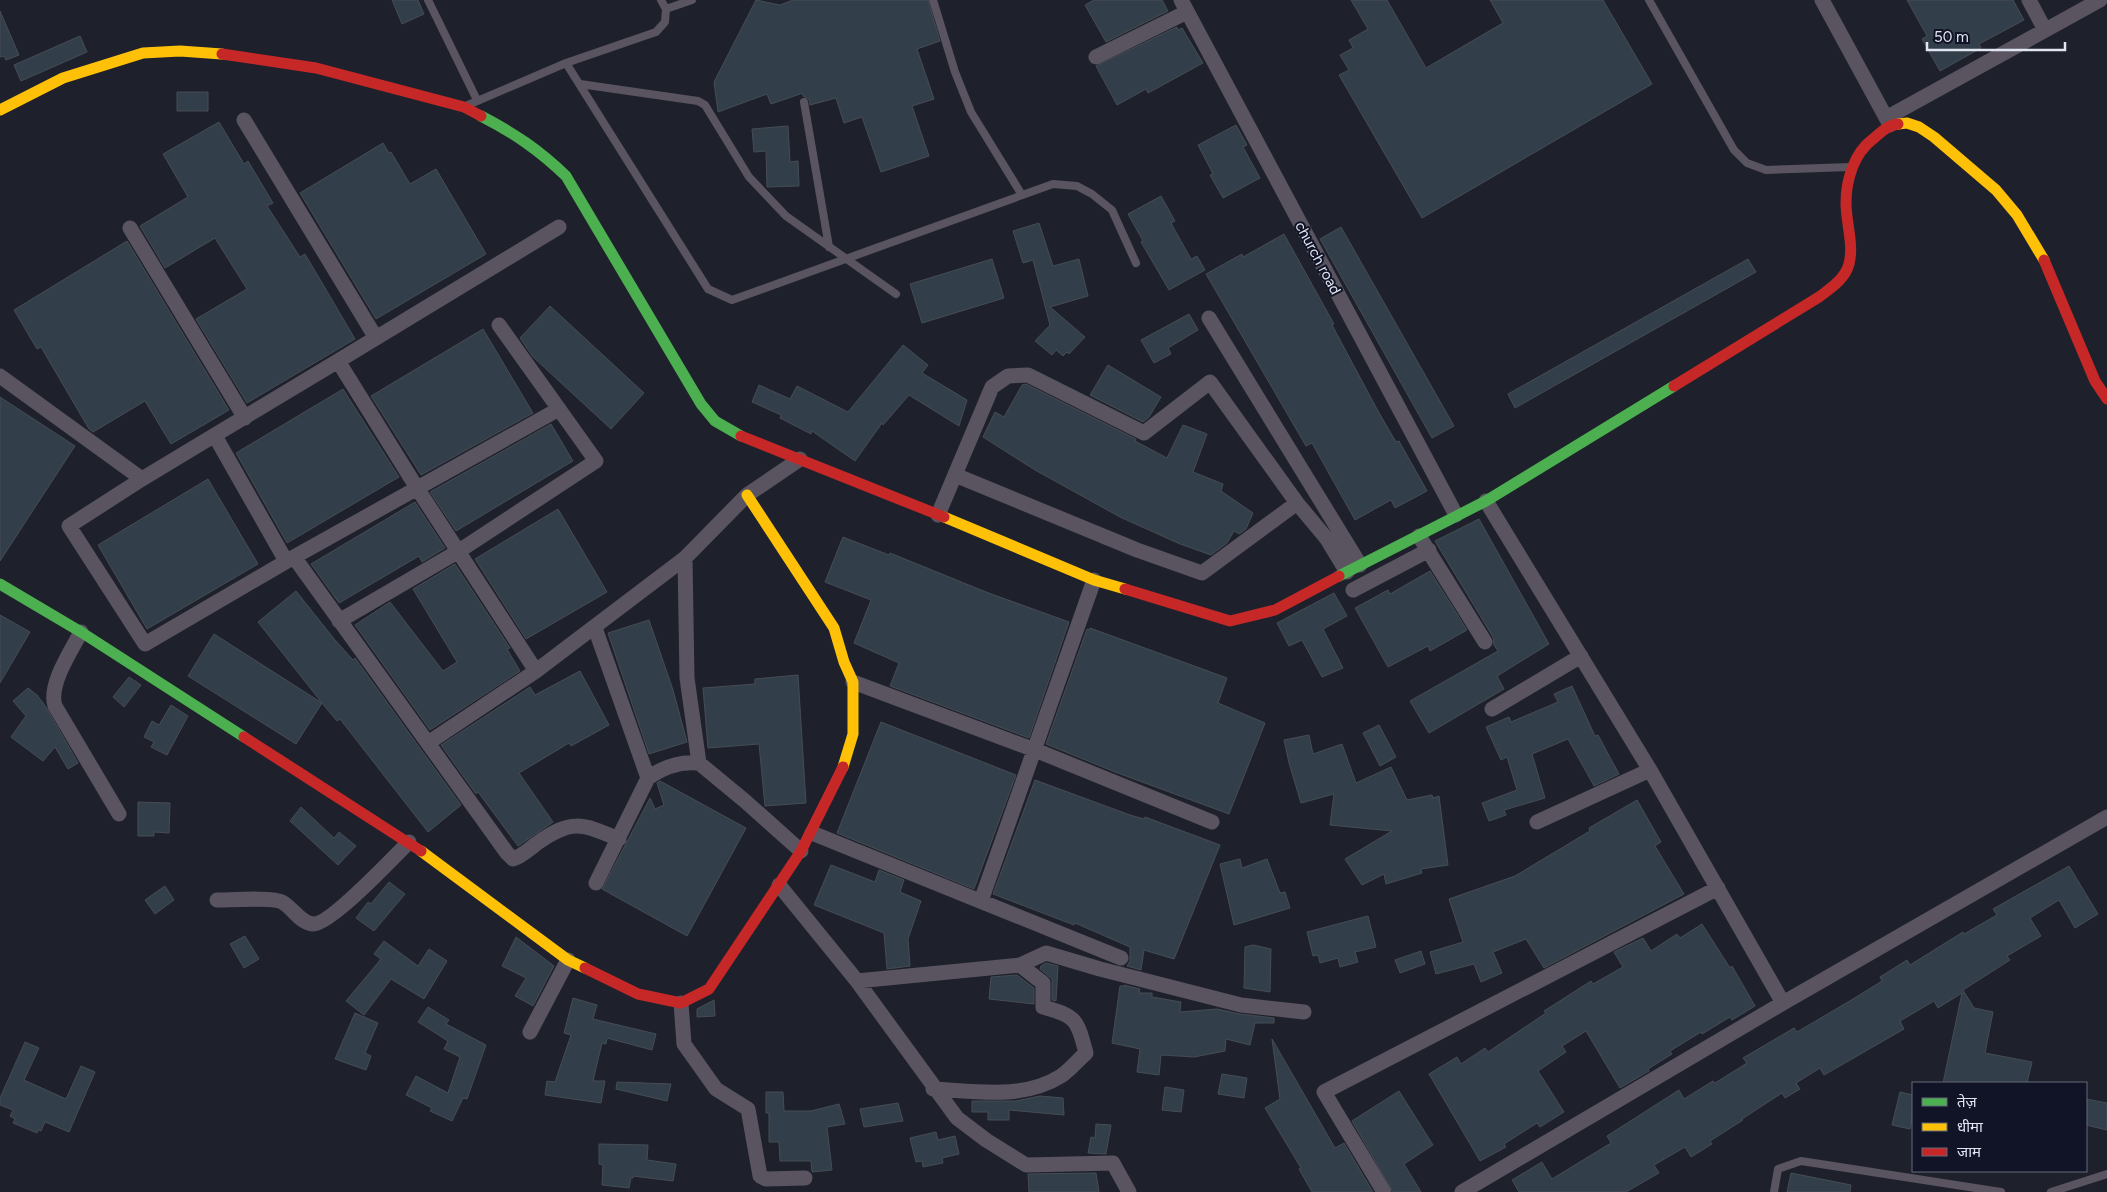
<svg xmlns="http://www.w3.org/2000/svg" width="2107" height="1192" font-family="Figtree,'Noto Sans Devanagari',sans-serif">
<rect width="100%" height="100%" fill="#1e212b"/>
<!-- building -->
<path fill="#323f4a" stroke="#464c54" d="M392 0H418L424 14 402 24Z
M756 0 780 5 793 0H928L940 41 917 49 934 99 912 106 929 156 881 172 862 117 844 123 836 98 810 105 809 99 803 96V93L771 104 767 94 718 112 714 82Z
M1094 0H1162L1168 11 1106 42 1085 5Z
M1351 0H1387L1426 68 1503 23 1490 0H1603L1652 84 1422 218 1339 75 1349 70 1340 55 1353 48 1349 40 1368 29Z
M1907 0H2013L2024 20 1979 44 1981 48 1940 71 1922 39 1927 36Z
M0 11 19 55 6 60 4 56 0 57Z
M1177 27 1178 30 1182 28 1203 63 1148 93 1146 89 1117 105 1096 66Z
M80 36 87 52 21 81 14 65Z
M177 92H208V111H177Z
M219 122 244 164 248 161 273 203 267 206 300 257 305 254 355 339 247 403 196 319 247 289 215 238 165 268 140 226 188 197 163 154Z
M1236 125 1247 145 1243 147 1260 178 1223 198 1210 175 1213 174 1198 145Z
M788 126 790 162 798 161 799 186 767 187 766 151 754 152 752 129Z
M383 143 389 153 391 152 410 184 436 169 486 254 376 319 300 193Z
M1161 196 1175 221 1171 223 1191 259 1197 256 1205 270 1169 290 1141 242 1143 241 1128 214Z
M1039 223 1053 266 1079 259 1088 296 1050 307 1085 337 1069 354 1067 352 1063 356 1056 350 1052 355 1035 341 1050 325 1033 260 1023 263 1013 231Z
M1341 227 1454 426 1432 438 1320 239Z
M1284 234 1334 324 1332 325 1378 411 1396 442 1399 441 1427 491 1395 508 1391 500 1355 520 1312 443 1306 446 1206 274 1242 254 1243 257Z
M127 241 229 410 171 444 145 401 93 432 89 429 41 347 37 349 14 310Z
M992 259 1004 298 922 323 910 284Z
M1748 259 1756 272 1515 408 1508 394Z
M550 306 644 393 611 429 533 357 520 338Z
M1189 314 1198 330 1168 348 1171 354 1154 363 1141 340Z
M483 329 533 413 421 475 371 396Z
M903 345 928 365 922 373 967 400 959 426 909 395 883 425 882 423 855 461 812 431 811 434 780 418 781 415 752 402 759 385 790 399 797 386 848 412Z
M1108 365 1161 397 1149 417 1143 422 1090 395Z
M1026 384 1136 439 1135 441 1167 458 1183 425 1207 434 1193 472 1223 484 1221 491 1253 513 1246 529 1239 534 1234 531 1227 543 1211 555 1180 544 1120 517 1035 470 983 437 995 412 1004 417 1022 385Z
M343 389 399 477 287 543 236 453Z
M0 397 75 446 0 561Z
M551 424 573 461 456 531 430 492Z
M208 479 258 564 147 629 98 545Z
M415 502 445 548 422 562 419 556 339 603 311 564Z
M558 509 607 592 526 639 475 559Z
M1479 519 1549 644 1497 676 1504 689 1429 733 1410 701 1498 651 1494 645 1493 637 1435 541Z
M843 537 889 555 890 553 986 592 1069 622 1029 738 890 686 899 663 854 643 871 600 825 582Z
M455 564 510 648 507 649 520 671 430 730 355 625 390 602 443 671 457 662 413 589Z
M1430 571 1467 630 1430 651 1428 646 1388 667 1355 608 1388 590 1390 594Z
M296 591 335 640 353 660 355 658 461 805 428 832 340 719 337 721 322 703 258 622Z
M1334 593 1347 616 1323 629 1343 668 1322 677 1302 640 1289 646 1277 623Z
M0 615 30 632 0 683Z
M649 620 673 690 687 742 649 754 608 633Z
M1090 628 1227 678 1218 703 1265 723 1229 814 1115 772 1046 744 1087 629 1089 630Z
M214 634 322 703 296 744 188 676Z
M580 671 609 725 571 746 569 743 519 773 553 822 518 846 478 792 476 794 441 745 530 687 535 695Z
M798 675 806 803 765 806 759 744 708 748 703 688 755 684V679Z
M129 677 141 685 124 707 113 697Z
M1572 686 1595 736 1598 735 1619 774 1594 786 1568 739 1532 754 1545 798 1504 810 1506 815 1489 821 1482 803 1517 790 1507 757 1501 760 1486 727 1509 717 1511 722 1558 702 1554 694Z
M28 688 37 695 46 707 78 763 68 769 55 747 43 761 11 737 26 716 13 701Z
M171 705 188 716 167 755 151 747 154 742 144 737 152 721 159 725Z
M881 722 1016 775 974 889 837 833Z
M1379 725 1396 757 1380 766 1363 733Z
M1309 735 1313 754 1342 744 1356 783 1391 767 1407 800 1432 795 1433 798 1439 796 1448 865 1421 869 1422 873 1386 884 1384 874 1362 885 1345 859 1392 831 1330 825 1334 794 1301 803 1289 763 1284 740Z
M1035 780 1130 815 1144 819 1145 817 1220 845 1174 959 1144 950 1141 970 1127 966 1130 961V947L1075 923 1074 925 993 894Z
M660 781 746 828 687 936 602 889 650 798 655 809 664 805 657 783Z
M1637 800 1661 842 1655 846 1684 894 1544 968 1526 939 1493 952 1502 973 1481 982 1474 964 1436 974 1430 952 1463 942 1449 899 1515 876 1590 831 1589 828Z
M138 802 170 803 169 833 154 832V836H138Z
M301 807 334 838 339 832 356 846 338 865 290 821Z
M1240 859 1242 868 1267 859 1280 893 1285 892 1290 908 1234 925 1220 864Z
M831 865 875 882 879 870 904 880 900 892 921 901 908 939 910 966 887 969 884 933 814 905Z
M2069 866 2098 914 2075 928 2059 900 2030 918 2041 936 2007 956 2010 960 1963 990 1974 1008 1993 1012 1985 1053 2032 1062 2027 1083H1943L1962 993 1938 1008 1934 1001 1900 1021 1904 1029 1824 1075 1820 1068 1796 1083 1800 1089 1785 1098 1782 1093 1742 1119 1743 1120 1710 1141 1712 1144 1691 1157 1685 1147 1654 1165 1659 1173 1626 1192H1519L1512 1180 1542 1162 1552 1179 1611 1143 1607 1136 1679 1090 1684 1099 1713 1081 1715 1083 1747 1063 1743 1058 1794 1028 1797 1032 1853 999 1882 981 1880 977 1907 960 1910 965 1963 932 1964 934 1997 915 1993 909Z
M389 882 405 894 374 931 356 918 368 902 371 904Z
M165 886 174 900 155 914 145 900Z
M1368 916 1376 947 1355 952 1358 962 1340 967 1338 958 1320 963 1318 955 1313 956 1307 932Z
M1702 924 1730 968 1732 966 1755 1006 1732 1020 1730 1017 1702 1034 1701 1032 1670 1051 1672 1054 1648 1069 1649 1071 1620 1088 1586 1031 1562 1046 1566 1052 1538 1071 1564 1112 1540 1127 1537 1123 1504 1144 1506 1147 1480 1161 1429 1074 1457 1057 1461 1064 1485 1048 1488 1052 1546 1013 1544 1011 1591 981 1593 984 1623 967 1614 952 1643 938 1651 951 1677 934 1680 938Z
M245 936 259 959 244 968 230 944Z
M516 937 554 966 533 1006 515 996 526 978 502 966Z
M384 941 418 966 429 949 447 961 424 999 391 979 364 1015 346 1001 381 959 374 954Z
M1253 945 1271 949 1270 992 1244 988 1245 947Z
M1421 951 1425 964 1400 973 1395 960Z
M1046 963 1058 966 1056 1001 1052 1000V979L1040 969 1041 966Z
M1017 975 1034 988V1004L989 999 991 977Z
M1124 985 1140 989 1139 993H1152V997L1181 1002 1180 1012 1217 1009 1240 1014 1274 1018V1023H1255L1250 1045 1226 1039 1225 1051 1194 1057 1161 1055 1159 1075 1137 1072 1140 1049 1112 1043 1120 986H1124Z
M573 998 597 1005 593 1019 656 1034 652 1050 607 1038 606 1044 602 1043 593 1081H605L601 1103 545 1095 547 1081 555 1082 571 1035 564 1033Z
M714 1000 715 1016 697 1017V1009Z
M428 1007 449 1020 446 1024 486 1045 467 1099 463 1098 452 1121 430 1111 432 1108 406 1095 416 1076 448 1093 460 1057 444 1049 448 1041 418 1022Z
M355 1013 378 1023 365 1053 371 1056 366 1070 335 1059Z
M1272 1039 1335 1148 1344 1143 1373 1192H1312L1299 1169 1301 1168 1265 1108 1280 1099Z
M25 1042 39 1048 24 1080 66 1099 81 1066 95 1072 69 1132 45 1122 41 1131 38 1130 37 1133 13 1123 15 1119 10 1116 13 1110 0 1105V1098Z
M1222 1074 1247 1078 1244 1098 1218 1094Z
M617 1082 671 1084 667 1101 616 1089Z
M1165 1087 1184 1090 1181 1112 1162 1110Z
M1399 1091 1433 1145 1404 1164 1421 1192H1393L1352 1121Z
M766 1092H783L784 1111H811L839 1104 845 1124 827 1127 832 1170 812 1172 811 1161H780L779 1142H769V1113H766Z
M1900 1092 1913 1095V1113L1910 1129 1892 1125Z
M1040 1096 1063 1098 1064 1115 1009 1110V1120H988V1112H972V1101H1016Z
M2086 1099 2107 1103V1130L2086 1125Z
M898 1103 903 1121 864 1127 860 1109Z
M1096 1124 1111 1125 1106 1154 1088 1153 1091 1137 1095 1138Z
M936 1132 938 1140 955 1136 959 1154 942 1158 943 1163 923 1167 922 1161 916 1162 910 1138Z
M599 1144 648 1145 647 1160 676 1164 673 1181 633 1176V1178H631L629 1188 602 1185 603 1165 599 1164Z
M1096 1173 1099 1192H1029L1028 1174Z
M1791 1173 1851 1185 1850 1192H1787Z"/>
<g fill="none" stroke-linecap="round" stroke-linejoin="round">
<!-- lane -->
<path stroke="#595460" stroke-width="8" d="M428 0 477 100
M661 0 666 9
M933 0 955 72 971 112 1022 195
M1649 0 1734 150 1747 163 1766 170 1850 167
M566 63 708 289 732 300 1053 184 1077 186 1092 194 1112 210 1136 263
M580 84 698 101 705 105 749 177 786 216 896 294
M804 102 829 247
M468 105 566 63 656 32 665 22 666 9 692 0
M1774 1192 1778 1169 1801 1161 2001 1192
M2051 1192 2107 1174"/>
<!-- street -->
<path stroke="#595460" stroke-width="15" d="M1181 0 1456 515
M1822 0 1890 125
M2029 0 2045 30
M1096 57 1187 12
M1886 118 2100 0
M244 120 376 338
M130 228 245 418
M1209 318 1360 565
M338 361 142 479 69 526 145 644 294 557 559 409
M0 376 142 479
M215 436 286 561
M955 475 1137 550 1202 573 1297 503
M1486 501 1650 770 1783 1003
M938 515 992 387 1008 376 1028 375 1144 433 1210 382 1297 503 1327 539 1347 572
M1419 536 1485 642
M294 557 507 853 513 859C522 856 528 850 536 844 571 819 581 823 619 839
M685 558 687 678 699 763 745 801 801 851
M1353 590 1429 550
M339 621 459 551 596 461 499 325
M595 628 648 778
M81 632C71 651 48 685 55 706L119 814
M536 671 685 558 747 495 800 459
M853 682 1035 750 1212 822
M1492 709 1581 656
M428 743 536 671 417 488 338 361 559 227
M1537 822 1650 770
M812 833 1121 958
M596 883 648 778C663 767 679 761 699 763
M779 885 857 981 957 1118 986 1140 1026 1165 1113 1163 1129 1192
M217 900C229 900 273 897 282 902 293 908 300 923 313 924 330 925 395 856 409 842
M981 901 1094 580
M857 981 1020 965 1046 953 1100 969 1241 1005 1304 1012
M681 1003 684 1044 716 1089 748 1109 760 1176 766 1179 805 1178
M530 1032 568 960
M933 1089C976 1091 1023 1100 1061 1076 1070 1070 1078 1060 1086 1053 1077 1020 1077 1016 1043 1007V983L1020 965
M1384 1192 1324 1092 1718 888
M1462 1192 1783 1003 2107 817"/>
<!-- fast -->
<path stroke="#4caf50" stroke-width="11" d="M481 116C514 133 539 150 566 176L701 404 715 421 741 436
M1339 576 1486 501 1674 386
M0 584 81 632 244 737"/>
<!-- slow -->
<path stroke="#ffc107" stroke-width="11" d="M0 110 63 78 143 53 180 51 222 54
M1898 124 1907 123 1919 127 1934 137 1996 190 2017 215 2044 260
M747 495 834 628 844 662 853 682V734L843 767
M944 517 1094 580 1125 589
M421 851 568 960 585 968"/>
<!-- jam -->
<path stroke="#c62828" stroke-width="11" d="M222 54 316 68 464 107 481 116
M2044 260 2095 381 2107 399
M1674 386 1819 297C1831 288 1845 279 1849 264 1854 244 1846 223 1846 203 1846 180 1854 153 1873 139 1881 132 1888 125 1898 124
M741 436 944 517
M1125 589 1230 621 1275 610 1339 576
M244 737 421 851
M585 968 638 994 681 1003 709 989 801 851 843 767"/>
</g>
<g text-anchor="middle" stroke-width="4" stroke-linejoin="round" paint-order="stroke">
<!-- street labels -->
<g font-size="15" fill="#e1e5f2" stroke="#101426">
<text transform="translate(1318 258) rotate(62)" y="5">church road</text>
</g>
</g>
<!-- legend -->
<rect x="1912" y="1082" width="175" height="90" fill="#101426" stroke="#646878"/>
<rect x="1922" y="1098" width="25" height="8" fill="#4caf50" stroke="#646878"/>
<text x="1957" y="1107" font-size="15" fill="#e1e5f2">तेज़</text>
<rect x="1922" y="1123" width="25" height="8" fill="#ffc107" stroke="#646878"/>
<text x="1957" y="1132" font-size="15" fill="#e1e5f2">धीमा</text>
<rect x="1922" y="1148" width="25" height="8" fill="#c62828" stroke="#646878"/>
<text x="1957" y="1157" font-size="15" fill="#e1e5f2">जाम</text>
<!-- scale -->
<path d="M1927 42v8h138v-8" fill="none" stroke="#e1e5f2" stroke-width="2.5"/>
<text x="1934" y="42" font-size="15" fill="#e1e5f2" stroke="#101426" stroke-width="4" paint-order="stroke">50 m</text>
</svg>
